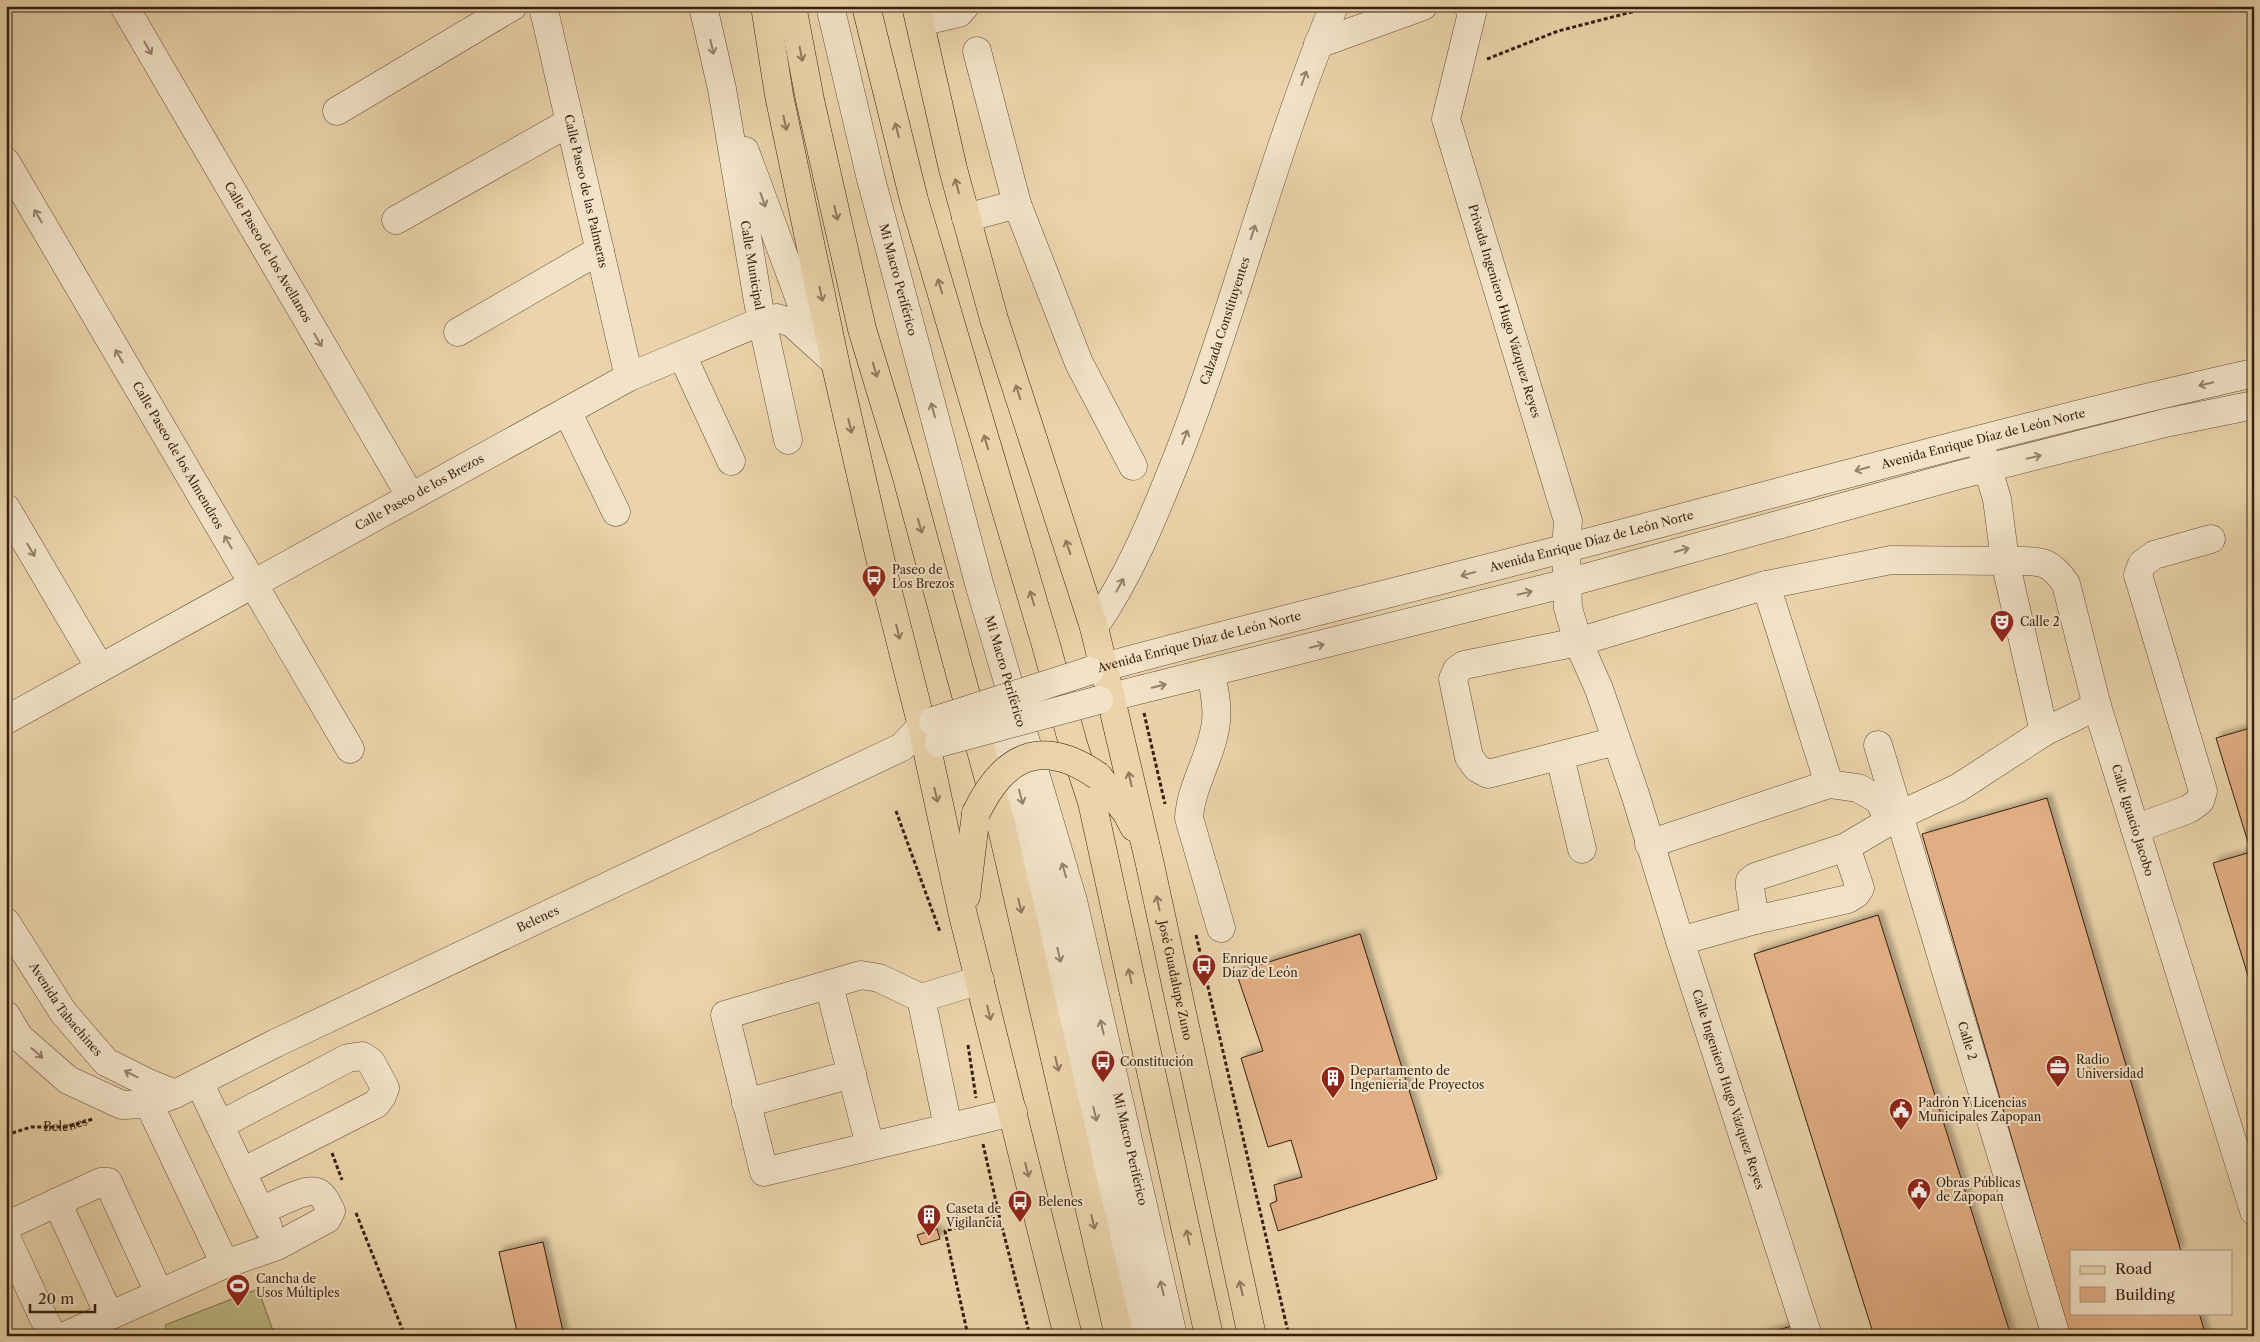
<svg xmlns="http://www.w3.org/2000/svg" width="2260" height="1342" font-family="'Libre Caslon Text',serif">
<defs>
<filter id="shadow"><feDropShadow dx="4.5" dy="-4.5" stdDeviation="2.5" flood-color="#0004"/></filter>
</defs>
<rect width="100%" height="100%" fill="#ebd4ab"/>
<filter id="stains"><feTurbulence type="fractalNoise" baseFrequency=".004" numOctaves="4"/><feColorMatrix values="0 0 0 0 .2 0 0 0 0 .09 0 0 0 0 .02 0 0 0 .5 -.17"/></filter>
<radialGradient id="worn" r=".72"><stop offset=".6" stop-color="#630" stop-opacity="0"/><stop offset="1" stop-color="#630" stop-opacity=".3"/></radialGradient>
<!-- green -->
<path fill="#bdbb85" stroke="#7a6d4a" d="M258 1289 275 1336H169L165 1325Z"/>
<!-- building -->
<path fill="#e1ad83" stroke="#361f10" filter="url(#shadow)" d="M2254 727V995L2213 863 2251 852 2216 738Z
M2047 798 2181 1251H2071V1313H2199L2206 1336H2070L1922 834Z
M1878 915 2011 1336H1874L1754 954Z
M1360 934 1437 1179 1278 1231 1270 1204 1277 1201 1274 1185 1302 1177 1291 1140 1268 1147 1241 1058 1263 1051 1236 972Z
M937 1229 940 1239 921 1245 917 1235Z
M543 1242 564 1336H518L499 1252Z
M1795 1325 1799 1336H1758Z"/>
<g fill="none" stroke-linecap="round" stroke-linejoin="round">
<defs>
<g id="minor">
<path id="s2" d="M124 6 411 497"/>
<path id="s3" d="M543 6 629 377"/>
<path id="s4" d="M703 6 722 89 759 307 788 440"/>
<path id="s5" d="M830 6 871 179 980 587 1073 901 1173 1336"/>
<path id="s6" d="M1468 6 1472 13 1446 119 1568 521 1566 548 1568 608 1578 642 1599 689 1636 797 1680 941 1808 1336"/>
<path d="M921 22 959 13 965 6"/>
<path d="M1318 44 1423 6"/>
<path d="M977 51 1017 204"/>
<path d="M337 111 513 6"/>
<path d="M745 151 816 343"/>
<path id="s7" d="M6 162 350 749"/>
<path d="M966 218 1017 204 1079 363 1133 466"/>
<path d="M396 220 570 122"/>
<path d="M458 332 600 250"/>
<path d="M682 355 731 461"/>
<path d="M567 411 616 512"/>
<path id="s8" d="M1982 450 1997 499 2005 561C2036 562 2047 556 2066 584L2097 706 2254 1211"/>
<path d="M6 508 100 668"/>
<path d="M1766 585 1829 784"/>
<path id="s9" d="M1094 627C1131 574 1155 513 1179 453 1236 306 1273 152 1334 6"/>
<path id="s10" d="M1089 671C1246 628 1405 590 1563 549 1793 489 2022 425 2254 373"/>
<path d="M1211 673C1214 689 1218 706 1216 722 1212 756 1191 785 1189 818L1221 928"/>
<path d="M1099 700 1567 583 1959 475 2165 423 2254 405"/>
<path d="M995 704 1032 839 1146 1336"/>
<path id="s11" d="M6 720 629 377 762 321 777 318 792 323 835 362"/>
<path d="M1616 741 1488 774 1477 768 1469 757 1453 679 1457 670 1464 665 1578 642 1766 585 1891 560 2005 561 2044 732"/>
<path id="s12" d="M1878 745 2056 1336"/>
<path d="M1560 757 1582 849"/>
<path d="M2135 829 2189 809 2200 801 2203 791 2138 575 2142 564 2154 555 2211 539"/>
<path d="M1649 844 1829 784 1858 788 1879 800 1889 821"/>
<path d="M1755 920 1848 899 1856 894 1860 888 1846 847"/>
<path id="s13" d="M6 922 63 1012 106 1062 148 1083 175 1094"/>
<path d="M1680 941 1755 920 1750 888V881L1755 877 1846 847 1900 815 1958 788 2044 732 2097 706"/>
<path d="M829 985 870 1146"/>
<path d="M921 998 980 980"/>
<path id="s14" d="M6 1015 19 1037 68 1080 122 1105 149 1104 175 1094 276 1043 902 747 922 726 933 721"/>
<path d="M199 1082 268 1227"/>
<path d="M746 1103 852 1074"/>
<path d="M149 1104 225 1264"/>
<path d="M220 1125 348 1058 362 1056 371 1062 385 1088 382 1096 376 1104 242 1172"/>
<path d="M948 1127 921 998 879 978 861 975 725 1015 764 1172 1013 1112"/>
<path d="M57 1202 109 1315"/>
<path d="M6 1226 101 1182H108L159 1293"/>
<path d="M6 1237 52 1336"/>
<path d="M65 1336 225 1264 277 1246 327 1219 331 1211C327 1204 324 1195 317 1192 306 1187 273 1206 261 1211"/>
</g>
<g id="major">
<path d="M765 6 779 95 835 362 886 584 922 726 963 915 1068 1336"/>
<path id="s15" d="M916 6 953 169 994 319 1094 627 1149 860 1252 1336"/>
<path d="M1098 776 1126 812 1134 827"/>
<path d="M966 896 976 813"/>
</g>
<path id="highway" d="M792 6 810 100 862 329 906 474 1001 824 1119 1336
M866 6 914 200 1046 645 1073 744 1092 802 1209 1336"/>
</defs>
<!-- minor casing -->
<use href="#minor" stroke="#634c37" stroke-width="29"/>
<!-- major casing -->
<use href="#major" stroke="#361f10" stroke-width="29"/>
<!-- highway casing -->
<use href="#highway" stroke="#361f10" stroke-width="29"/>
<!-- path -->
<g stroke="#361f10" stroke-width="3" stroke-dasharray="4 2.5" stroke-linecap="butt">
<path d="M1487 59 1558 31 1655 6"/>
<path d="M1144 713 1165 804"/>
<path d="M896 811 940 932"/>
<path d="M1196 935 1289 1336"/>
<path d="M968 1045 976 1098"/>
<path id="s1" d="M6 1135 31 1127H67L93 1119"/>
<path d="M983 1144 999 1215 1030 1336"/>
<path d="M332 1153 342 1180"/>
<path d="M356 1213 405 1336"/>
<path d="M968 1336 945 1231 999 1215"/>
</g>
<!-- minor -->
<use href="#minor" stroke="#f2e3c8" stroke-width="28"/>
<!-- major -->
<use href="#major" stroke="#ebd4ab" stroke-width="28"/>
<!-- highway -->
<use href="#highway" stroke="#ebd4ab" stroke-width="28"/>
<defs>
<path id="minor-bridge" d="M933 721 1089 671
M939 743 1099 700"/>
<path id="major-bridge" d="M976 813C1004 755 1042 737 1098 776"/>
</defs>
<!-- minor-bridge casing -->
<use href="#minor-bridge" stroke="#634c37" stroke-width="29" stroke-linecap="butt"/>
<!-- major-bridge casing -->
<use href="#major-bridge" stroke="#361f10" stroke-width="29" stroke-linecap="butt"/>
<!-- minor-bridge -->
<use href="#minor-bridge" stroke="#f2e3c8" stroke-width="28"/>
<!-- major-bridge -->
<use href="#major-bridge" stroke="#ebd4ab" stroke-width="28"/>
</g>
<!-- one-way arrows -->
<defs><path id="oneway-shaft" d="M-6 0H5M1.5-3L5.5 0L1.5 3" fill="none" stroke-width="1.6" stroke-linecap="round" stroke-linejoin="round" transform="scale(1.25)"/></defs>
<g stroke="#94816c">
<use href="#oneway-shaft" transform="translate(712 47) rotate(77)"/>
<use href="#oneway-shaft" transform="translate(148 48) rotate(60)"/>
<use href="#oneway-shaft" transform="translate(1304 78) rotate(-70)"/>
<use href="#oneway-shaft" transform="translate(763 200) rotate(70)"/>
<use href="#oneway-shaft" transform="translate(38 216) rotate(-120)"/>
<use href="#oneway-shaft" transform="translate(1253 232) rotate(-72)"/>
<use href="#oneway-shaft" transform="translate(318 340) rotate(60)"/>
<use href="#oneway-shaft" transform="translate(119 356) rotate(-120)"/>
<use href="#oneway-shaft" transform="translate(2206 384) rotate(167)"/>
<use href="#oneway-shaft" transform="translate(933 410) rotate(-105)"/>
<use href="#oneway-shaft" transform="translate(1185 437) rotate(-69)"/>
<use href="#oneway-shaft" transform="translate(2034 457) rotate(-14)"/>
<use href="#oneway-shaft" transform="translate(1862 469) rotate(165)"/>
<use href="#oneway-shaft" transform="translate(228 542) rotate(-120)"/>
<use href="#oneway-shaft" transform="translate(31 550) rotate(60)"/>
<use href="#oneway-shaft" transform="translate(1682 550) rotate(-16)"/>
<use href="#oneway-shaft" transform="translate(1468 574) rotate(165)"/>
<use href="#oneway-shaft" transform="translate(1120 585) rotate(-62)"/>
<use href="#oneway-shaft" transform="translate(1525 593) rotate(-14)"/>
<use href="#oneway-shaft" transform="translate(1317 646) rotate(-14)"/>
<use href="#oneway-shaft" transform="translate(1159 686) rotate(-14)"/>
<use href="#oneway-shaft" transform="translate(1021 797) rotate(75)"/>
<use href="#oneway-shaft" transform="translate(1064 870) rotate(-106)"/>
<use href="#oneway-shaft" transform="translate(1059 955) rotate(77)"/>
<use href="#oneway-shaft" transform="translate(1102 1027) rotate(-103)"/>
<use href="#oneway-shaft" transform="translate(37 1053) rotate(41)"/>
<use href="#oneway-shaft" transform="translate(131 1074) rotate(-153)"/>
<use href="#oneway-shaft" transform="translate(1095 1114) rotate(77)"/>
<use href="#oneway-shaft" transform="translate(1162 1288) rotate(-103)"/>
</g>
<g stroke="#907a5e">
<use href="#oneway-shaft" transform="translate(801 54) rotate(79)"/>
<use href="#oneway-shaft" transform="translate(785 123) rotate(78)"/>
<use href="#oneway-shaft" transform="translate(897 130) rotate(-104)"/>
<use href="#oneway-shaft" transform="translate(957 186) rotate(-105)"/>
<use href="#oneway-shaft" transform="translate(836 213) rotate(77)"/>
<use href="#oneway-shaft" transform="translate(940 286) rotate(-107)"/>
<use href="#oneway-shaft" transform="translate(821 294) rotate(78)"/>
<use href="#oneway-shaft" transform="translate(875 370) rotate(73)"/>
<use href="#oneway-shaft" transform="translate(1018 392) rotate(-108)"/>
<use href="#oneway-shaft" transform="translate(850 426) rotate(77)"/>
<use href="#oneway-shaft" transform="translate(986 442) rotate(-107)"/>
<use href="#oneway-shaft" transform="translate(920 526) rotate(74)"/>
<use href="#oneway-shaft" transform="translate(1068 547) rotate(-108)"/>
<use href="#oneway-shaft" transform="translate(1032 598) rotate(-107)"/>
<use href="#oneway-shaft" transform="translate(898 632) rotate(76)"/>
<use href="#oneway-shaft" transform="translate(1130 779) rotate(-103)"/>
<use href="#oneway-shaft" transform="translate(936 795) rotate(77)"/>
<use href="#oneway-shaft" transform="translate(1158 903) rotate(-102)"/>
<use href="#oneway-shaft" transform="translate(1020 906) rotate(77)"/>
<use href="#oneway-shaft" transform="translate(1130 976) rotate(-102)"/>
<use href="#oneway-shaft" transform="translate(989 1013) rotate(76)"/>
<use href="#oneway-shaft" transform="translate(1057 1064) rotate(77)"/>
<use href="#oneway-shaft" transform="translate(1027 1170) rotate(76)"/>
<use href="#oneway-shaft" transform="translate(1093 1222) rotate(77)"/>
<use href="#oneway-shaft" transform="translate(1188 1237) rotate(-102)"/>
<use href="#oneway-shaft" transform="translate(1241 1288) rotate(-103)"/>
</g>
<!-- icons -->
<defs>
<symbol id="bus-pin" viewBox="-11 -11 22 30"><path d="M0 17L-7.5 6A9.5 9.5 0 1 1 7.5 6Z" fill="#8f2418" stroke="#f2e3c8"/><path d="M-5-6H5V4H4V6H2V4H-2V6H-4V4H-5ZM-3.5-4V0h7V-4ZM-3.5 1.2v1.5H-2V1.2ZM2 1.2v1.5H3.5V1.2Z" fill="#fff"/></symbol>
<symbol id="theatre-pin" viewBox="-11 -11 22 30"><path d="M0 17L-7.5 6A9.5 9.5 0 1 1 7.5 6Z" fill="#8f2418" stroke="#f2e3c8"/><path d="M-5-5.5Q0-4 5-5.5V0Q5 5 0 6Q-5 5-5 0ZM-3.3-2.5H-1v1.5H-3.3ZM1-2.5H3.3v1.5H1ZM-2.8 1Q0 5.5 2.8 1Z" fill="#fff"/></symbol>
<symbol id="office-pin" viewBox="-11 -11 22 30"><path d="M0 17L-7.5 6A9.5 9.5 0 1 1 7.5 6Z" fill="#8f2418" stroke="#f2e3c8"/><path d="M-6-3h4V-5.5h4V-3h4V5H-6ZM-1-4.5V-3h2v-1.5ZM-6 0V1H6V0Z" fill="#fff"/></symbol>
<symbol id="building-pin" viewBox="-11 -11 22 30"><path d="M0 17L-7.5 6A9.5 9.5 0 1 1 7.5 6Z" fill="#8f2418" stroke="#f2e3c8"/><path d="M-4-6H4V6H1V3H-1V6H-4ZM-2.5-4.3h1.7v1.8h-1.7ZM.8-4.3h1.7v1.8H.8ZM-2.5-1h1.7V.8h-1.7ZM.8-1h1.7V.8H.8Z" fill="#fff"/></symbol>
<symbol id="civic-pin" viewBox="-11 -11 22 30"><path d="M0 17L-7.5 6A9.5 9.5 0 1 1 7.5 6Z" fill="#8f2418" stroke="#f2e3c8"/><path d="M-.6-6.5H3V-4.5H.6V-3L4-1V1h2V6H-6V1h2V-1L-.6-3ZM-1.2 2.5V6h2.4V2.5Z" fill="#fff"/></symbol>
<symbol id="stadium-pin" viewBox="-11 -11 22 30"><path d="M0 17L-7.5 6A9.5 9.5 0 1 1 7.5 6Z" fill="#8f2418" stroke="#f2e3c8"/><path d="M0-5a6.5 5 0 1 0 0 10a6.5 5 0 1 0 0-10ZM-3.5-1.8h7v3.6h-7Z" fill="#fff"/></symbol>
</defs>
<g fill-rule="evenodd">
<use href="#bus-pin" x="860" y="563" width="28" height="38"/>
<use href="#theatre-pin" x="1988" y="608" width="28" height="38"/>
<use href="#bus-pin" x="1190" y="952" width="28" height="38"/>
<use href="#bus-pin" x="1089" y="1048" width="28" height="38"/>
<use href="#office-pin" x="2044" y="1053" width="28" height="38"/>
<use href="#building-pin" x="1319" y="1064" width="28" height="38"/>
<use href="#civic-pin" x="1887" y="1096" width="28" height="38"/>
<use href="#civic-pin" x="1905" y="1176" width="28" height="38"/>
<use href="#bus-pin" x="1006" y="1188" width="28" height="38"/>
<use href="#building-pin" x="915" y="1202" width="28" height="38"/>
<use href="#stadium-pin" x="224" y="1272" width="28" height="38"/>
</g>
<g text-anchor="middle" stroke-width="4" stroke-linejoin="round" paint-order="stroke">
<!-- street labels -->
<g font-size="12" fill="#361f10" stroke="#f2e3c8">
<text dy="4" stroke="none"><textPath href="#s3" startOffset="190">Calle Paseo de las Palmeras</textPath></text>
<text dy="4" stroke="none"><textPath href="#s2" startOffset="285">Calle Paseo de los Avellanos</textPath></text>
<text dy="4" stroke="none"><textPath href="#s4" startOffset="264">Calle Municipal</textPath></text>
<text dy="4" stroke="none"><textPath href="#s5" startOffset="282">Mi Macro Periférico</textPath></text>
<text dy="4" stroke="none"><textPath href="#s6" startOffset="318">Privada Ingeniero Hugo Vázquez Reyes</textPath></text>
<text dy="4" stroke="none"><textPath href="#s9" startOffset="334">Calzada Constituyentes</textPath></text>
<text dy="4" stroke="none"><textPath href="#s10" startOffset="924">Avenida Enrique Díaz de León Norte</textPath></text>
<text dy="4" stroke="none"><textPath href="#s7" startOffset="340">Calle Paseo de los Almendros</textPath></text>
<text dy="4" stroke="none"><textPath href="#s11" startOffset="472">Calle Paseo de los Brezos</textPath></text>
<text dy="4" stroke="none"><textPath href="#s10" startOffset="519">Avenida Enrique Díaz de León Norte</textPath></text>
<text dy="4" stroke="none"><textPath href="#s10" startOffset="114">Avenida Enrique Díaz de León Norte</textPath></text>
<text dy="4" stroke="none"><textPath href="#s5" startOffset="688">Mi Macro Periférico</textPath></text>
<text dy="4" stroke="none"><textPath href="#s8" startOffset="429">Calle Ignacio Jacobo</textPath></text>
<text dy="4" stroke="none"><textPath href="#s14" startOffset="608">Belenes</textPath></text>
<text dy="4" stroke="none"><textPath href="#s15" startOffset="1009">José Guadalupe Zuno</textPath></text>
<text dy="4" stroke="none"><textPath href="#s13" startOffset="106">Avenida Tabachines</textPath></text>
<text dy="4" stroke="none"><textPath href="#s12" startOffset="309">Calle 2</textPath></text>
<text dy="4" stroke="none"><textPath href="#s6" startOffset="1132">Calle Ingeniero Hugo Vázquez Reyes</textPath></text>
<text dy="4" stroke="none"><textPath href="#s1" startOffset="61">Belenes</textPath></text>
<text dy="4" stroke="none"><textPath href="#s5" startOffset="1182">Mi Macro Periférico</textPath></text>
</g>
<!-- poi labels -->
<g font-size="12" fill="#361f10" stroke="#f2e3c8" text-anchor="start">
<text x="892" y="574">Paseo de<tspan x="892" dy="14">Los Brezos</tspan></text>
<text x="2020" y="626">Calle 2</text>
<text x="1222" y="963">Enrique<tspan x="1222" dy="14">Díaz de León</tspan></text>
<text x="2076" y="1064">Radio<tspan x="2076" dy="14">Universidad</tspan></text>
<text x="1120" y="1066">Constitución</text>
<text x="1350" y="1075">Departamento de<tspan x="1350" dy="14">Ingenieria de Proyectos</tspan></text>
<text x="1918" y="1107">Padrón Y Licencias<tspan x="1918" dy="14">Municipales Zapopan</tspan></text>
<text x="1936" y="1187">Obras Públicas<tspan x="1936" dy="14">de Zapopan</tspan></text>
<text x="1038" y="1206">Belenes</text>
<text x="946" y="1213">Caseta de<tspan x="946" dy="14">Vigilancia</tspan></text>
<text x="256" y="1283">Cancha de<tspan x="256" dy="14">Usos Múltiples</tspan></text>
</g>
</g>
<!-- margin -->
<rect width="2260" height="1342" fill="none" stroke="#ebd4ab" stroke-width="25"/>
<rect x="8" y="8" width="2245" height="1327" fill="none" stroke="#361f10" stroke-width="2.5"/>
<rect x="12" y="12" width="2235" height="1317" fill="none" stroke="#361f10"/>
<!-- legend -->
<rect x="2070" y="1250" width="162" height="65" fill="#f2e3c8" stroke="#a7957e"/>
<rect x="2080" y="1266" width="25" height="8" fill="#ebd4ab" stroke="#a7957e"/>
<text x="2115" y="1274" font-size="15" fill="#361f10">Road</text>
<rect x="2080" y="1287" width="25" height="15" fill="#e1ad83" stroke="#a7957e"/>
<text x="2115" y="1300" font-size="15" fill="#361f10">Building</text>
<!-- scale -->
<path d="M30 1304v8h65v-8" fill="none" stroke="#361f10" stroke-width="2.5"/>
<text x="38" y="1304" font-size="15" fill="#361f10" stroke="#f2e3c8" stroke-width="4" paint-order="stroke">20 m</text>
<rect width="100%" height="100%" filter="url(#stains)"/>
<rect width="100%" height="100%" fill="url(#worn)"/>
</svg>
